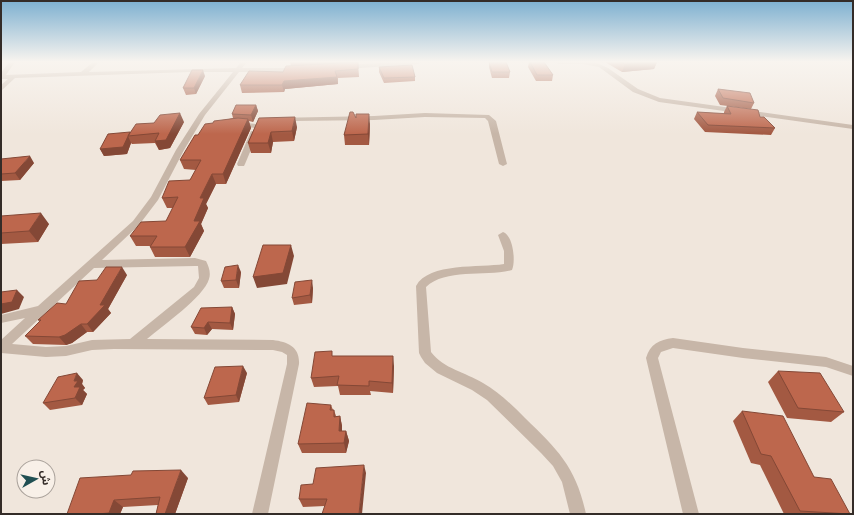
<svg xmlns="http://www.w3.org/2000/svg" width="854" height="515" font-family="'PT Sans','Noto Sans Arabic',sans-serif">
<rect width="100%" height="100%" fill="#f0e6dc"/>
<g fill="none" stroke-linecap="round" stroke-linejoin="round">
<!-- minor -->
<path fill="#c7b6a8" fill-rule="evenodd" d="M9 62H15L6 75 81 72 93 62H99L89 72 236 68 241 62H247L242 68H296L299 70 296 72H239L205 115 184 150 158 200 139 225 102 260 195 258 206 261C209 267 211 273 209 279 204 297 162 326 147 339L273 340C288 342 300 347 299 364L268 514H252L287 364V355L282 352 273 350 114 349 92 350 66 356 46 357 1 353V340L25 318 1 323V315L38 306 133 221 151 197 176 150 199 114 233 72H190L15 78 1 91V85L8 79H1V73ZM195 266H198L199 278 194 287 130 339 92 340 66 346 46 347 12 344 94 268Z
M396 62H421L418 64 346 69 343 67 346 65Z
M555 62 597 63 608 68 638 89 660 98 853 125V129L659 102 633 92 599 67 583 64H558Z
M425 113 489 115 496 121 507 164 503 166 499 164 488 121 485 118 425 117 374 120 292 121 274 122 257 128 237 126 233 124 237 122 256 124 273 118 374 116Z
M251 131 258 133 245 164 244 166H238L237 164Z
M503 232C513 235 516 261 512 270 486 277 446 268 426 287L431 352C444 369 465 372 483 383 499 392 512 405 525 418 558 450 576 467 586 514H570L562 482 553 466 541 453 487 400 472 390 437 373 425 363 421 357 419 353 416 286C429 262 480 268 504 264V251L498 235Z
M673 338 743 348 826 357 853 366V376L826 367 743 358 673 348 661 352 658 358 699 514H683L646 358C650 344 659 340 673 338Z"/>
</g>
<!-- wall -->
<path fill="#a35942" d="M290 62H358L359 77 338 78V84L285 89 284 92 242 93 240 85 283 72 291 66Z
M489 62H506L510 72 509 78H492L489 67Z
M529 62H544L553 75 552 81H536L528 67Z
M605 62H657L654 69 622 72Z
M379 67 415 77V81L384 83 379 72Z
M205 76 196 94 186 95 183 88Z
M718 89 754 103 751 109 720 105 715 96Z
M256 105 258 111 253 122 249 121 251 128 226 184H216L206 204 208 208 201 224 204 231 190 257H155L150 247 151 246H136L130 236 166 221 173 208H167L162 198 190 180 196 170 184 169 180 160 198 135 213 123 233 118 232 114Z
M727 106 760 117 775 128 771 135 705 132 694 119 697 112 724 114V112Z
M259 118 297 127 294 141 273 142 271 153H251L248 143Z
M356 118 370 124 369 145H345L344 135Z
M184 122 170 148 159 150 155 143 132 144 131 143 127 154 104 156 100 149 130 132Z
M1 159 34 163 20 180 1 181Z
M1 216 49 224 38 242 1 244Z
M241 272 239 288H224L221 281Z
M127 275 108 309 111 313 93 332H87L72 343 66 345 33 344 25 336 40 321 38 320 66 304 97 280Z
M313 288 312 303 294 305 292 298Z
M232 307 235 314 233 330 212 329 207 335 195 334 191 327Z
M333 356 394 366 393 393 370 391 371 395H340L338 386 314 387 311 378Z
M778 371 844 412 831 422 787 418 768 382Z
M247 373 239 402 208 405 204 398Z
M83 380 82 384 85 388 83 390 87 394 82 405 50 410 43 403Z
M331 405 333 410H334L336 416H340L342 426V431H346L349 441 346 453H302L298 444Z
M742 411 814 477 850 514H784L760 465 751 463 733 421Z
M366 473 325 506 303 507 299 499 313 484Z
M188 478 175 514H156L158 505 123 507 120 514H67Z"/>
<!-- shaded-wall -->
<path fill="#844836" d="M652 62H657L654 69 622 72 625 64Z
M203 70 205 76 196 94 194 88Z
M337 77 338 84 285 89 284 92 282 85 284 81Z
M256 105 258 111 253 122 251 115Z
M180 113 184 122 170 148 159 150 155 141Z
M369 114 370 124 369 145 368 134Z
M295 117 297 127 294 141 292 131Z
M248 119 251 128 226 184 223 174Z
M271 132 273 142 271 153 268 143Z
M128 136 131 143 127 154 104 156 100 149Z
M30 156 34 163 20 180 15 173Z
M212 174 216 184 206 204 208 208 201 224 204 231 190 257 185 247 194 221 200 198Z
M41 213 49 224 38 242 29 231Z
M291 245 294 256 287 284 257 288 253 277Z
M238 265 241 272 239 288 236 280Z
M122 267 127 275 108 309 111 313 93 332 87 324 100 305Z
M312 280 313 288 312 303 310 295Z
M17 290 24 297 19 309 1 314V304Z
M232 307 235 314 233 330 230 323Z
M208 322 212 329 207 335 204 328Z
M81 324 87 332 72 343 66 345 59 337Z
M393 356 394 366 393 393 392 383Z
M243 366 247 373 239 402 236 395Z
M77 373 83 380 82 384 85 388 83 390 87 394 82 405 75 398 74 381Z
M340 416 342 426V441L339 431Z
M346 431 349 441 346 453 344 443Z
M364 465 366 473 362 514H359Z
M181 470 188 478 175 514H165Z
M114 500 123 507 120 514H110L109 513Z"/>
<!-- building -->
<path fill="#bd674d" stroke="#844836" d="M358 62V69L335 71 337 77 284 81 282 85H240L249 71 283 72 286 66Z
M489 62H506L510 72H492Z
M530 62H544L553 75H537Z
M620 62H652L625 64Z
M412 65 415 77 384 78 379 67Z
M192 70H203L194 88H183Z
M718 89 750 93 754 103 723 98Z
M236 105H256L251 115 232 114Z
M727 106 758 110 760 117H764L775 128 708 125 697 112 731 114Z
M350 112H353L356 118V114H369L368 134 344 135Z
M180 113 166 140 155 141 159 133 128 136 136 124 154 123 160 115Z
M295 117 292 131 271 132 268 143H248L259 118Z
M238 118 248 119 223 174H212L200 198H204L194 221H200L185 247H150L157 236H130L141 222 166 221 178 197 162 198 169 181 190 180 201 160H180L195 135H198L205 124 213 123 214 121Z
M130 132 123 147 100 149 108 134Z
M30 156 15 173 1 174V159Z
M41 213 29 231 1 233V216Z
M263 245H291L283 273 253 277Z
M238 265 236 280 221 281 225 267Z
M106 267H122L100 305H105L87 324H81L65 335 59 337 25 336 41 320H38L57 303 66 304 79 281 97 280Z
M312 280 310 295 292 298 295 282Z
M17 290 12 302 1 304V292Z
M232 307 230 323 208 322 204 328 191 327 201 308Z
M332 351V356H393L392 383 369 381V386L337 385 339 376 311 378 315 352Z
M243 366 236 395 204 398 215 367Z
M778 371 820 373 844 412 798 408Z
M77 373 74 381H78L74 387H80L75 398 43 403 58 377Z
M307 403 331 405 330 410H334V417L340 416 339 431H346L344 443 298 444Z
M742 411 783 416 814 477 831 479 850 514 800 511 771 456 761 454Z
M364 465 359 514H322L327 499H299L301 485 313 484 316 468Z
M181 470 165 514H156L160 497 114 500 109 513 97 514H67L80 478 131 475 133 471Z"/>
<!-- sky -->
<linearGradient id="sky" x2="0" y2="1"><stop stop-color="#7db0d0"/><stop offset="0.46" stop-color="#f8f4ef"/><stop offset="1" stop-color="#f8f4ef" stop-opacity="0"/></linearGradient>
<rect width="854" height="134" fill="url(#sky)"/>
<!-- border -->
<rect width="854" height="515" fill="none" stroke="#342c28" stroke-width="4"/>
<!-- north arrow -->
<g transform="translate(36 479) rotate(82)"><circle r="19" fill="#f8f0e8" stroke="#aaa29b"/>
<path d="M0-3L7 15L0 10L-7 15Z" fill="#215053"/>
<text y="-6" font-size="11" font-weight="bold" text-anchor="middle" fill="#342c28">ش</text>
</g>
</svg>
